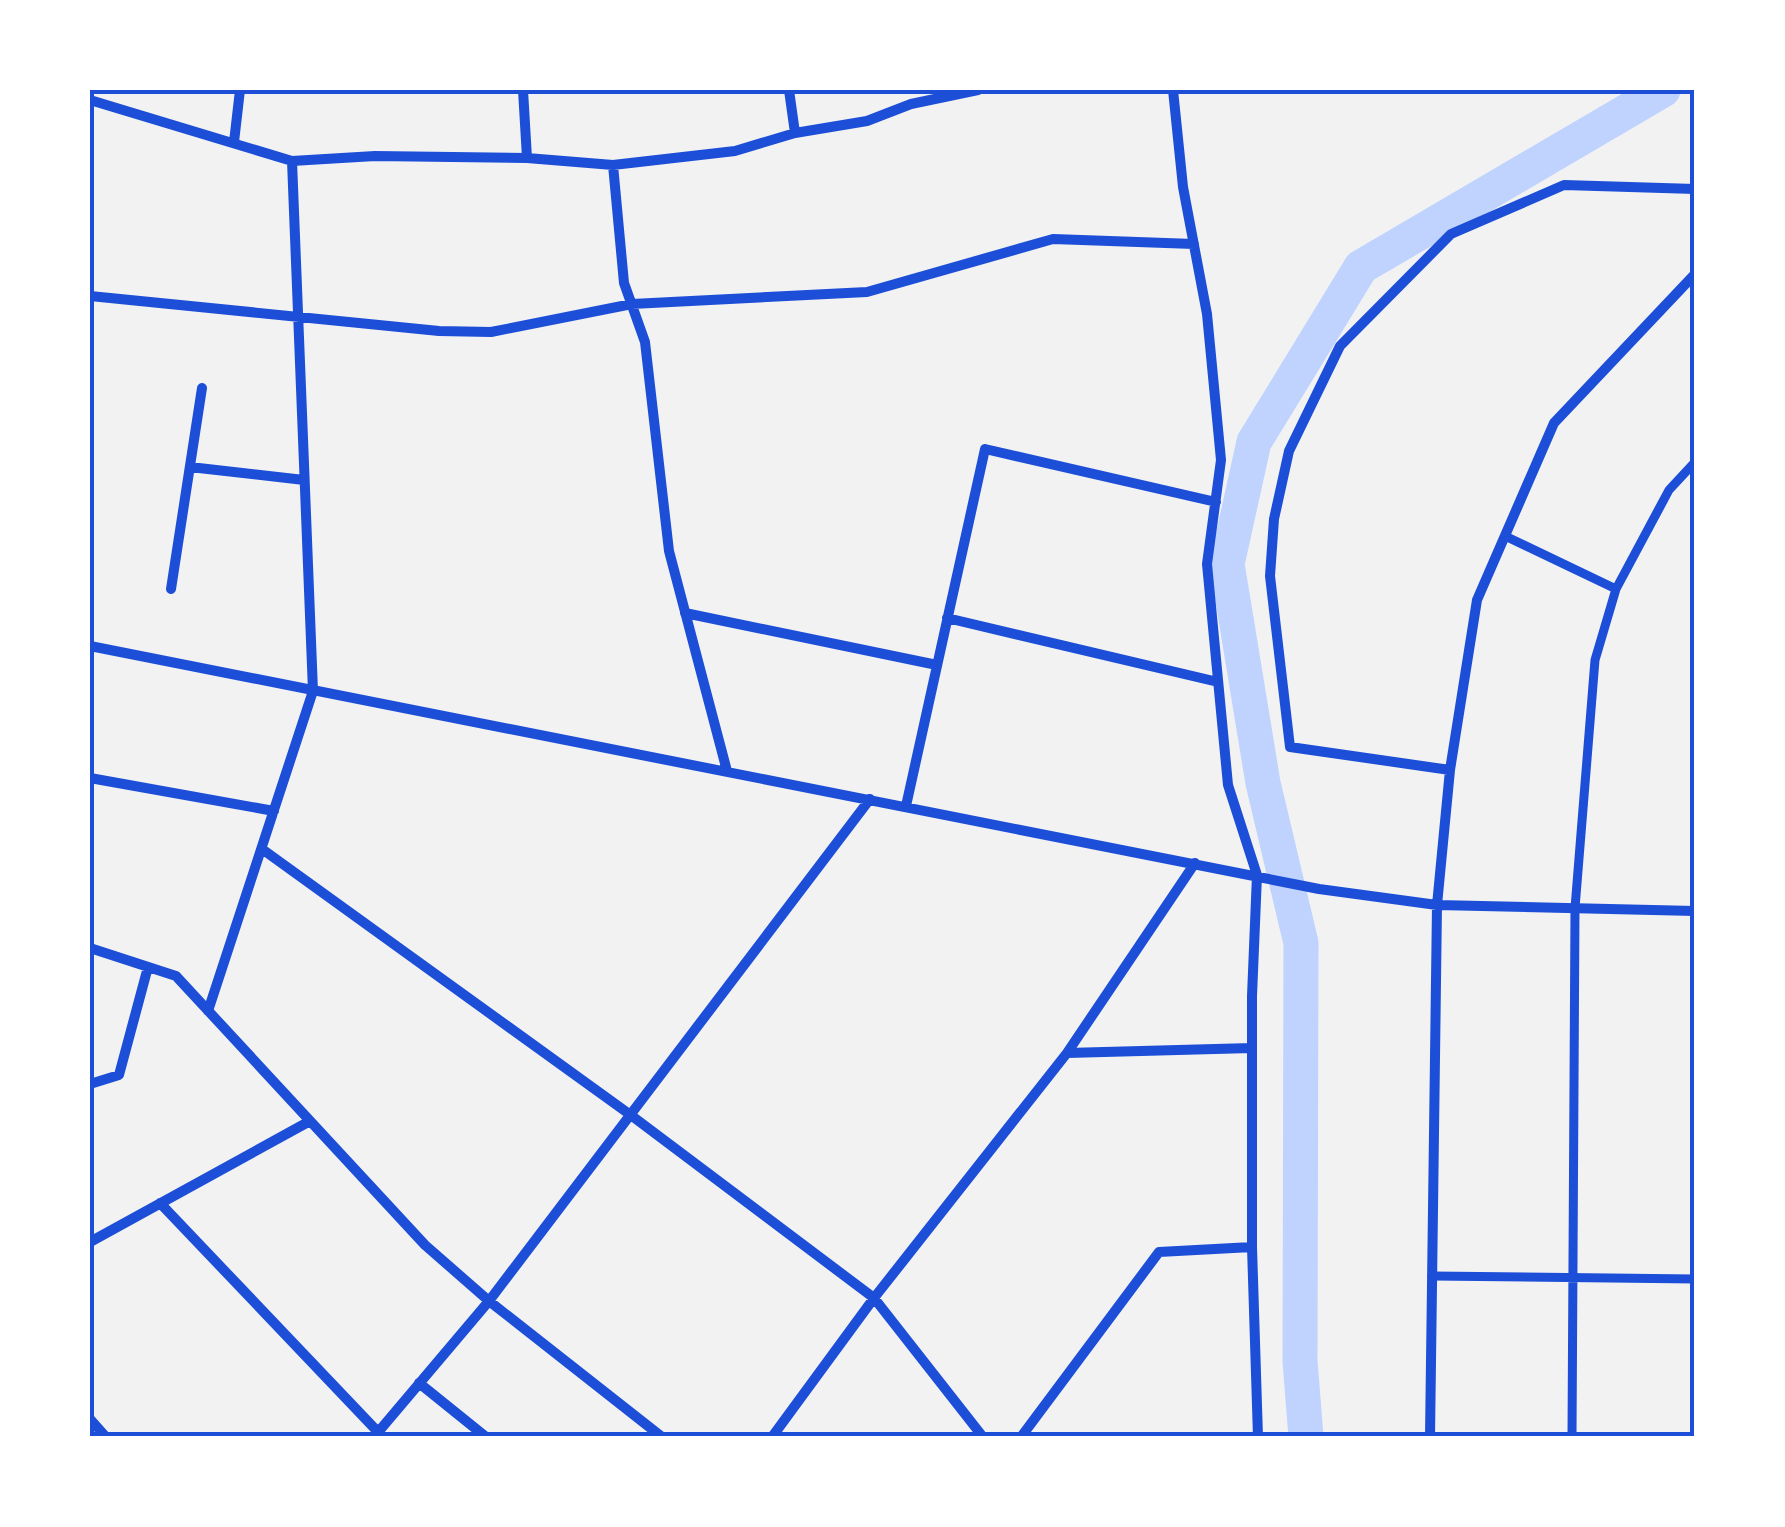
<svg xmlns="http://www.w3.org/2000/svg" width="1785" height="1527" font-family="'Playfair Display',serif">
<rect width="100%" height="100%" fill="#f2f2f2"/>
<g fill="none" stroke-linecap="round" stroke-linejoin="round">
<!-- canal -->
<path stroke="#bfd3fe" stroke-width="35" d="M1306 1437 1300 1361 1301 943 1263 783 1227 564 1254 442 1361 267 1663 90"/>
<!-- pedestrian -->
<path stroke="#1d4ed8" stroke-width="9" d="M1505 536 1616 589
M1432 1276 1695 1279
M1572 1437 1575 908 1595 660 1616 589 1669 490 1695 462"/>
<!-- minor -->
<path stroke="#1d4ed8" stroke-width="10" d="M523 90 527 158
M789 90 795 133
M1173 90 1183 187 1207 314 1221 460 1207 564 1228 785 1257 875 1252 996V1247L1258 1437
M90 100 292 161 375 156 527 158 613 165 735 151 795 133 867 121 911 104 978 90
M234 142 240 90
M613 165 624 283 645 342 669 551 727 771
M90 296 439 331 491 332 632 304 867 292 1053 239 1194 244
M190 467 304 480
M171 589 202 388
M685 613 937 665
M947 618 1218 682
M90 646 1319 889 1437 905 1695 911
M1450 770 1290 747 1270 576 1274 519 1289 451 1340 346 1451 234 1564 185 1695 189
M90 778 274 811
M906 806 985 449 1216 502
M262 849 632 1116 874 1298 983 1437
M90 948 176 976 425 1245 489 1301 662 1437
M208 1011 313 691 292 161
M1067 1053 1195 863
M90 1084 119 1075 148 967
M160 1203 378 1432
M90 1242 310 1121
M419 1383 486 1437
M90 1419 106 1437
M374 1437 489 1301 870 799
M772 1437 874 1298 1067 1053 1252 1048
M1021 1437 1159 1252 1252 1247
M1430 1437 1437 905 1450 770 1477 600 1554 423 1695 274"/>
</g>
<!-- border -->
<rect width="1785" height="1527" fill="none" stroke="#ffffff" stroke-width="185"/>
<rect x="92" y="92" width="1600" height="1342" fill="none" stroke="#1d4ed8" stroke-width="4"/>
</svg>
